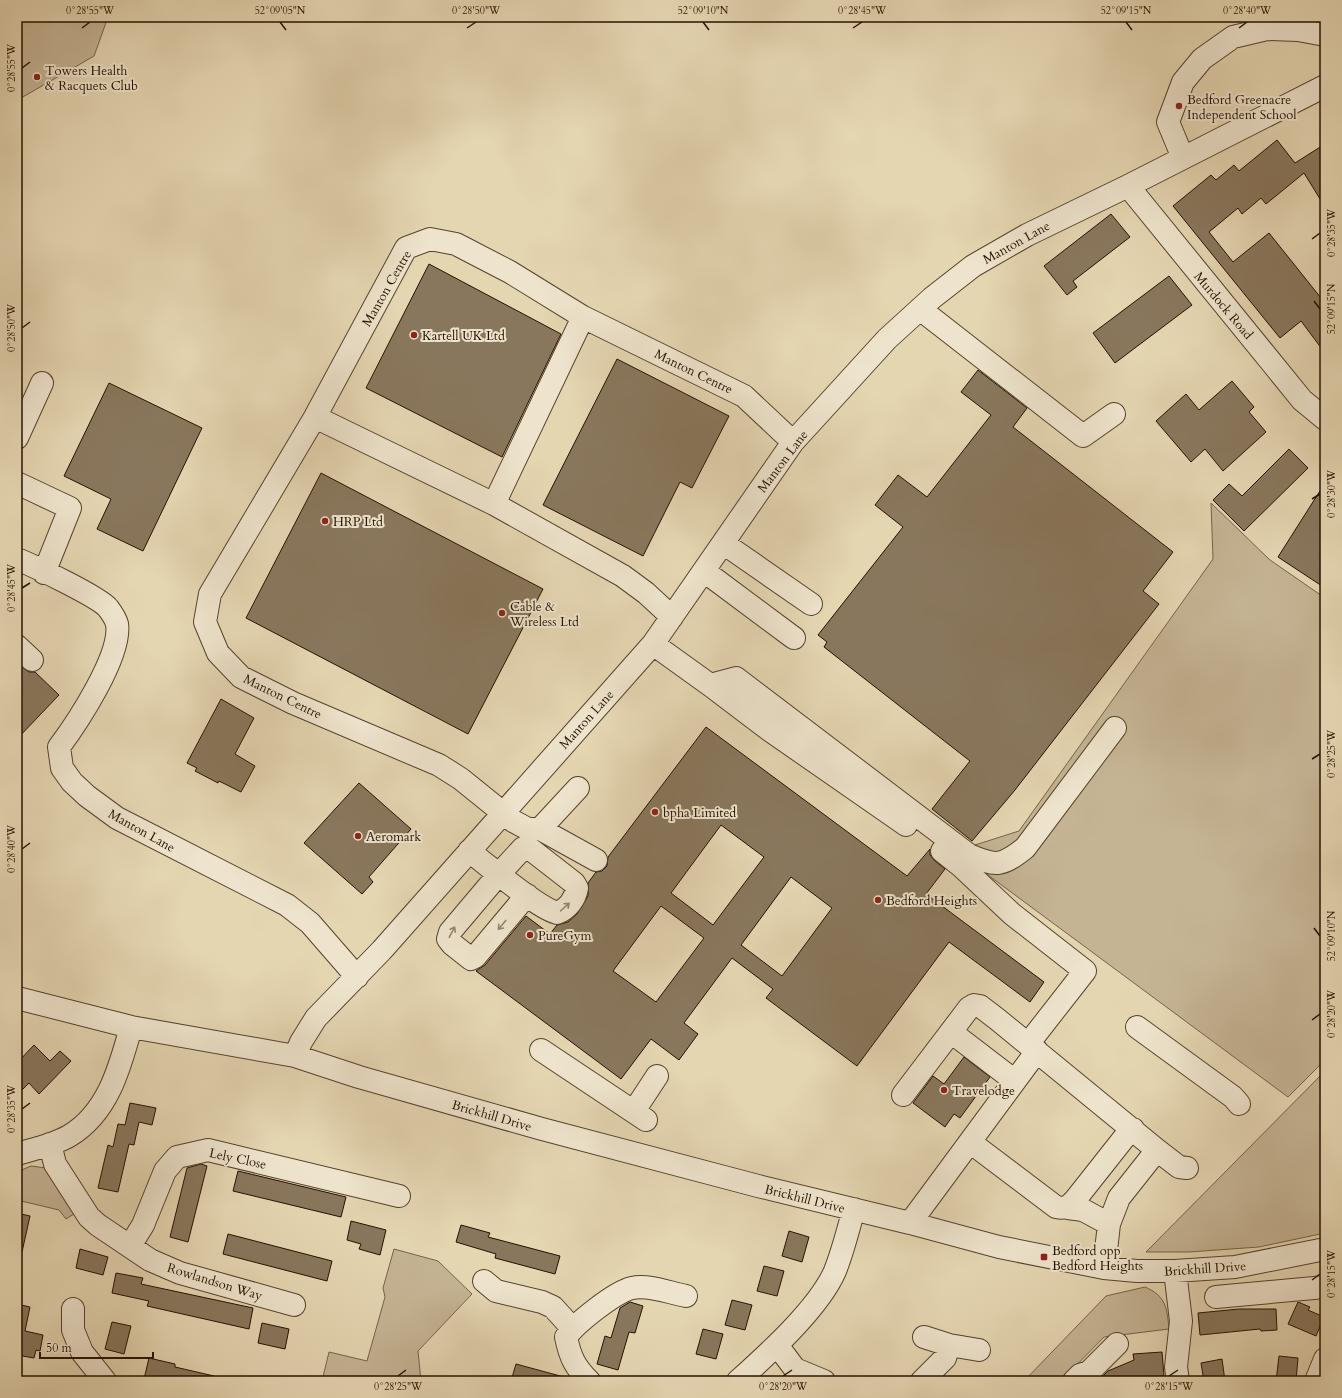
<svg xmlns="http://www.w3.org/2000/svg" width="1342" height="1398" font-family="Cardo,serif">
<rect width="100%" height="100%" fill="#e5d6b2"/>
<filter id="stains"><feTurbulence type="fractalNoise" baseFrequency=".005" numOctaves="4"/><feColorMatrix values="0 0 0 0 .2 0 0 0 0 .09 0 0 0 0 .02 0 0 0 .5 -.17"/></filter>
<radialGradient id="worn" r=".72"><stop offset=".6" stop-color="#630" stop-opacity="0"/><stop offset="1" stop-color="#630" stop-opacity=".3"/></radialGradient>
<!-- green -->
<path fill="#c5b494" stroke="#76624a" d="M17 17H108L94 56 21 98 17 99Z
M1211 503 1270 560 1325 598V1060L1288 1097 965 858 975 845 1019 831 1213 559Z
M1325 1071V1233L1259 1247 1189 1252H1146Z
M31 1166 46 1168 77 1212 66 1219 59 1210 17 1200V1172Z
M394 1249 438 1261 472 1294 418 1351 421 1381H322L329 1352 367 1361 385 1297 383 1288Z
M1145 1287C1166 1296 1167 1308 1169 1329L1104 1337 1061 1381H1024L1106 1296Z"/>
<!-- building -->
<path fill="#89775d" stroke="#261000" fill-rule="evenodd" d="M1277 140 1295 163 1325 144V207L1304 173 1266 204 1261 198 1242 214 1238 208 1209 232 1233 262 1269 233 1325 303V353L1301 321 1280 338 1173 206 1211 175 1216 180 1234 165 1239 171Z
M1111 214 1130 237 1073 281 1077 287 1067 295 1044 266Z
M429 264 561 334 502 457 366 388Z
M1169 276 1192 305 1115 363 1093 333Z
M617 359 729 416 692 488 680 482 643 556 543 505Z
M978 370 1027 408 1013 427 1173 552 1143 591 1159 604 1015 790 972 841 932 809 970 761 824 647 827 642 818 635 903 527 875 505 898 475 927 497 991 415 961 392Z
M1232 381 1254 407 1249 412 1266 432 1223 471 1205 449 1191 462 1156 421 1186 394 1199 410Z
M109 383 202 428 143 551 97 529 111 499 64 476Z
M1289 449 1308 468 1244 531 1213 500 1229 484 1242 496Z
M321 473 543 589 468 734 246 618Z
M1325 483V588L1278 557Z
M17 663 29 672H35L59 695 17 739Z
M221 699 254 718 235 754 255 766 241 792 219 781 218 783 195 771 197 768 187 763Z
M706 727 907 876 930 849V855L934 860 945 869 926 894 1044 982 1030 1002 949 942 857 1066 766 998 773 989 732 958 684 1023 698 1034 679 1060 651 1039 621 1079 476 971 485 965 526 916 550 934 557 925 568 922 577 914 588 896V883L596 872 602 871 607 866 608 857ZM721 825 764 857 713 925 671 893ZM791 877 832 908 782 976 741 945ZM661 906 704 938 656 1002 613 971Z
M359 783 411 829 369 877 373 882 362 894 304 843Z
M34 1045 50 1061 60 1051 71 1061 39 1094 29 1083 17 1095V1063Z
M964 1057 990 1077 960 1118 954 1114 945 1127 913 1103 933 1076 944 1084Z
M130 1103 156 1108 152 1125 139 1122 134 1145 129 1144 118 1192 98 1188 108 1145 113 1147 118 1124 125 1125Z
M201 1164 207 1166 188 1242 170 1237 187 1168Z
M238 1171 346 1197 341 1217 233 1191Z
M17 1213 30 1216 22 1252 17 1251Z
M351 1221 386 1230 380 1255 359 1249 361 1244 347 1240Z
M461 1225 490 1233 488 1237 560 1256 555 1274 495 1258 496 1254 456 1242Z
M789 1231 809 1237 802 1262 782 1256Z
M228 1234 332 1261 327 1281 223 1254Z
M80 1249 108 1257 103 1275 76 1268Z
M764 1266 784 1271 777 1296 757 1291Z
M116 1273 143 1278 141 1284 253 1308 249 1329 147 1306 149 1301 112 1293Z
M732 1300 752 1305 745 1330 725 1325Z
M630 1302 643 1306 635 1333 629 1332 618 1370 597 1364 605 1336 611 1338 620 1308Z
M1298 1302 1310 1307 1308 1310 1324 1317 1316 1336 1288 1324Z
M17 1304 30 1307 25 1331 43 1335 40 1351 36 1350 34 1358 17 1355Z
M1239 1309H1276L1277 1330 1261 1331 1260 1329 1200 1335 1198 1313Z
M112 1322 131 1326 124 1354 105 1349Z
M262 1323 289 1329 285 1349 258 1343Z
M703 1329 723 1334 716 1359 696 1354Z
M1162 1352 1164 1376 1125 1378 1127 1381H1098L1108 1371 1134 1360 1133 1354Z
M1279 1356 1298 1358 1296 1381H1276Z
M149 1358 175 1364V1367L214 1376 213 1381H155L144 1379Z
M1222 1359 1225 1381H1204L1201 1363Z
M516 1364 564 1377 563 1381H511Z"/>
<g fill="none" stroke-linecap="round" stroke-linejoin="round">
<defs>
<path id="minor" d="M1183 158 1168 122 1183 82 1202 59 1233 37 1267 29 1298 30 1325 35
M1128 186 1302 400 1325 419
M920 309 1083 436 1114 414
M315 417 210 594 205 622 218 653 241 677 293 703 439 765 461 779 513 821 528 829H540L578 788
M17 438 42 383
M17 483 70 508 44 573
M494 504 583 317
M723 543 811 604
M17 559C34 566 99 597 108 608 111 612 116 620 117 624 122 655 77 723 59 747L62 768 72 782 87 796 117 818 287 905 310 923 357 977
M704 571 794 638
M672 617 646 593 623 576 494 504 315 417 406 248 430 239 456 244 510 272 583 317 744 396 793 442
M653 644 710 685 736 678 969 855C997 867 1002 866 1025 848L1115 728
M17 646 32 660
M710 685 768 729 906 825
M540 829 596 860
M469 851C489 866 536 907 557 913 568 909 575 899 577 888L574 883 529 848H523L499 874 450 932 448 939 452 944 471 959 475 957 527 895
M942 851 962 867 1012 914 1085 971 1028 1044
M17 998 131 1027 295 1056 359 1077 542 1129 758 1186 910 1223 999 1247 1104 1268 1137 1271H1175L1235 1267 1325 1249
M1137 1027 1233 1097 1239 1104
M951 1032 1015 1081
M541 1050 646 1120
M295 1056 301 1042 316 1018 382 950 653 644 793 442 887 339 932 298 973 266 1027 235 1128 186 1325 86
M903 1095 969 1008 974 1005 980 1006 997 1019 1157 1150 1179 1167 1187 1168
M634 1111 657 1076
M970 1142 1056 1207C1066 1209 1068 1207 1075 1200L1124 1138 1133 1129
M50 1144 55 1164 89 1217 98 1225 150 1260 180 1273 294 1305
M17 1154C34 1149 53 1145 69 1136 108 1113 120 1067 131 1027
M1068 1208 1083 1210 1109 1224
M910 1223 1037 1051
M130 1246 143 1225 165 1171 177 1157 208 1150 399 1196
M1104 1268 1109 1224 1119 1198 1157 1150
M1175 1271 1181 1321 1176 1367 1178 1381
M484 1281 496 1291 542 1302 553 1307 572 1328
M1216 1297 1325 1287
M73 1309V1330L82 1352 105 1381
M924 1337 949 1345 979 1350
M777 1345 795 1369 824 1381
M589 1381C575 1367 570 1357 566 1337 576 1323 615 1292 632 1288 648 1284 670 1293 686 1296
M738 1381C768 1354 819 1308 835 1271 843 1251 848 1230 854 1209
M922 1381 945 1358 949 1345
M1074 1381 1080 1375 1089 1372 1117 1344
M1316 1381 1325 1359"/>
</defs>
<!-- minor casing -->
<use href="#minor" stroke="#56422c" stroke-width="24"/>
<!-- minor -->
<use href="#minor" stroke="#eee4cd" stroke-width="22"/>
</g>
<!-- one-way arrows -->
<defs><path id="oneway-shaft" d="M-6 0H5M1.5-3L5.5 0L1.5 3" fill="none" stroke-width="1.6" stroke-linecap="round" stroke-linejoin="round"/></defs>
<g stroke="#948571">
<use href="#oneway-shaft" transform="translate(565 907) rotate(-42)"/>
<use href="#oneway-shaft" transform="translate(502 925) rotate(130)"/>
<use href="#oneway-shaft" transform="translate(452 932) rotate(-62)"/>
</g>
<!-- ticks -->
<path fill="none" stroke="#261000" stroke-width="1.5" d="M280 22 286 30M703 22 709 30M1126 22 1132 30M82 28 90 22M467 28 476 22M853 28 862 22M1239 28 1247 22M22 68 30 62M1312 239 1320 233M1314 301 1320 309M22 328 30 322M1312 499 1320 494M22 588 30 583M1312 759 1320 754M22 849 30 843M1314 928 1320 936M1312 1020 1320 1014M22 1109 30 1103M1312 1280 1320 1274M398 1376 406 1370M783 1376 792 1370M1169 1376 1178 1370"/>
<!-- markers -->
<g fill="#8f2418" stroke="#eee4cd" stroke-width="1.5">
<circle cx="37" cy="77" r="4"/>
<circle cx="1179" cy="106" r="4"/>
<circle cx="414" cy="335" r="4"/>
<circle cx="325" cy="521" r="4"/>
<circle cx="502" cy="613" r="4"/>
<circle cx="655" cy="812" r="4"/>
<circle cx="358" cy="836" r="4"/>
<circle cx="878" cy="900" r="4"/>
<circle cx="530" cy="935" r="4"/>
<circle cx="944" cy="1090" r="4"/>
<rect x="1040" y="1253" width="8" height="8" rx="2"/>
</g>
<g text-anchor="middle" stroke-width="4" stroke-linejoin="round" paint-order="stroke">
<!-- poi labels -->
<g font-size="13" fill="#261000" stroke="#eee4cd" text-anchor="start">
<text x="45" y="75">Towers Health<tspan x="45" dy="15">&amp; Racquets Club</tspan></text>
<text x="1187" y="104">Bedford Greenacre<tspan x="1187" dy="15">Independent School</tspan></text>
<text x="422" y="340">Kartell UK Ltd</text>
<text x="333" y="526">HRP Ltd</text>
<text x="510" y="611">Cable &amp;<tspan x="510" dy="15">Wireless Ltd</tspan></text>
<text x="663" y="817">bpha Limited</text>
<text x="366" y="841">Aeromark</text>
<text x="886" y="905">Bedford Heights</text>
<text x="538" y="940">PureGym</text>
<text x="952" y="1095">Travelodge</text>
<text x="1052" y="1255">Bedford opp<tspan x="1052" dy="15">Bedford Heights</tspan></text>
</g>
<!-- street labels -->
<g font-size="13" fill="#261000" stroke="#eee4cd">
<text transform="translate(1016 242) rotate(-29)" y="5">Manton Lane</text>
<text transform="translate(386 288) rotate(-60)" y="5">Manton Centre</text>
<text transform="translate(1224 305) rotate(50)" y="5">Murdock Road</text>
<text transform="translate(694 371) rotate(26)" y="5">Manton Centre</text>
<text transform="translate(782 461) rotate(-53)" y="5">Manton Lane</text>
<text transform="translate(283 696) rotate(26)" y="5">Manton Centre</text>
<text transform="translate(586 719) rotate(-48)" y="5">Manton Lane</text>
<text transform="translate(142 830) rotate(29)" y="5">Manton Lane</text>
<text transform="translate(492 1115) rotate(16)" y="5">Brickhill Drive</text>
<text transform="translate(238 1158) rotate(12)" y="5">Lely Close</text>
<text transform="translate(805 1198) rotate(14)" y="5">Brickhill Drive</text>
<text transform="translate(1205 1268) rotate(-4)" y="5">Brickhill Drive</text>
<text transform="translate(215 1281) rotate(17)" y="5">Rowlandson Way</text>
</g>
</g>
<!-- margin -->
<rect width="1342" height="1398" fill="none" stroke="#e5d6b2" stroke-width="44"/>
<!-- scale -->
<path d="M40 1352v6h113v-6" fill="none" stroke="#261000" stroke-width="2"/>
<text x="46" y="1352" font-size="12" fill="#261000" stroke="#eee4cd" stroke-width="3" paint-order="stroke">50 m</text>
<rect x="22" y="22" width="1298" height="1354" fill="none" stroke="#261000" stroke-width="1.5"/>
<g font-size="10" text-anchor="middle" fill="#261000">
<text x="90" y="14">0°28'55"W</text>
<text x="280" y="14">52°09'05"N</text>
<text x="476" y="14">0°28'50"W</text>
<text x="703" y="14">52°09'10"N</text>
<text x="862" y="14">0°28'45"W</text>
<text x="1126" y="14">52°09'15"N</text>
<text x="1247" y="14">0°28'40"W</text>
<text transform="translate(11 68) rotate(-90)" y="4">0°28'55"W</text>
<text transform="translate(1331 233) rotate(-90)" y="4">0°28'35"W</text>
<text transform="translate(1331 309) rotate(-90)" y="4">52°09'15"N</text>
<text transform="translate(11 328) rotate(-90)" y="4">0°28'50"W</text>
<text transform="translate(1331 494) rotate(-90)" y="4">0°28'30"W</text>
<text transform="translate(11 588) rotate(-90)" y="4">0°28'45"W</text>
<text transform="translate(1331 754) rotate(-90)" y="4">0°28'25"W</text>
<text transform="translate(11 849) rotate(-90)" y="4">0°28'40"W</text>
<text transform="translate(1331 936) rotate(-90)" y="4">52°09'10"N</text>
<text transform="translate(1331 1014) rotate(-90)" y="4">0°28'20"W</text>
<text transform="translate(11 1109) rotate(-90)" y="4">0°28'35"W</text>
<text transform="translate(1331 1274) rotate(-90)" y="4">0°28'15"W</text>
<text x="398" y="1390">0°28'25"W</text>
<text x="783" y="1390">0°28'20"W</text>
<text x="1169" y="1390">0°28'15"W</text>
</g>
<rect width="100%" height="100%" filter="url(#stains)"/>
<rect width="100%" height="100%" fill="url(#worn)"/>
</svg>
